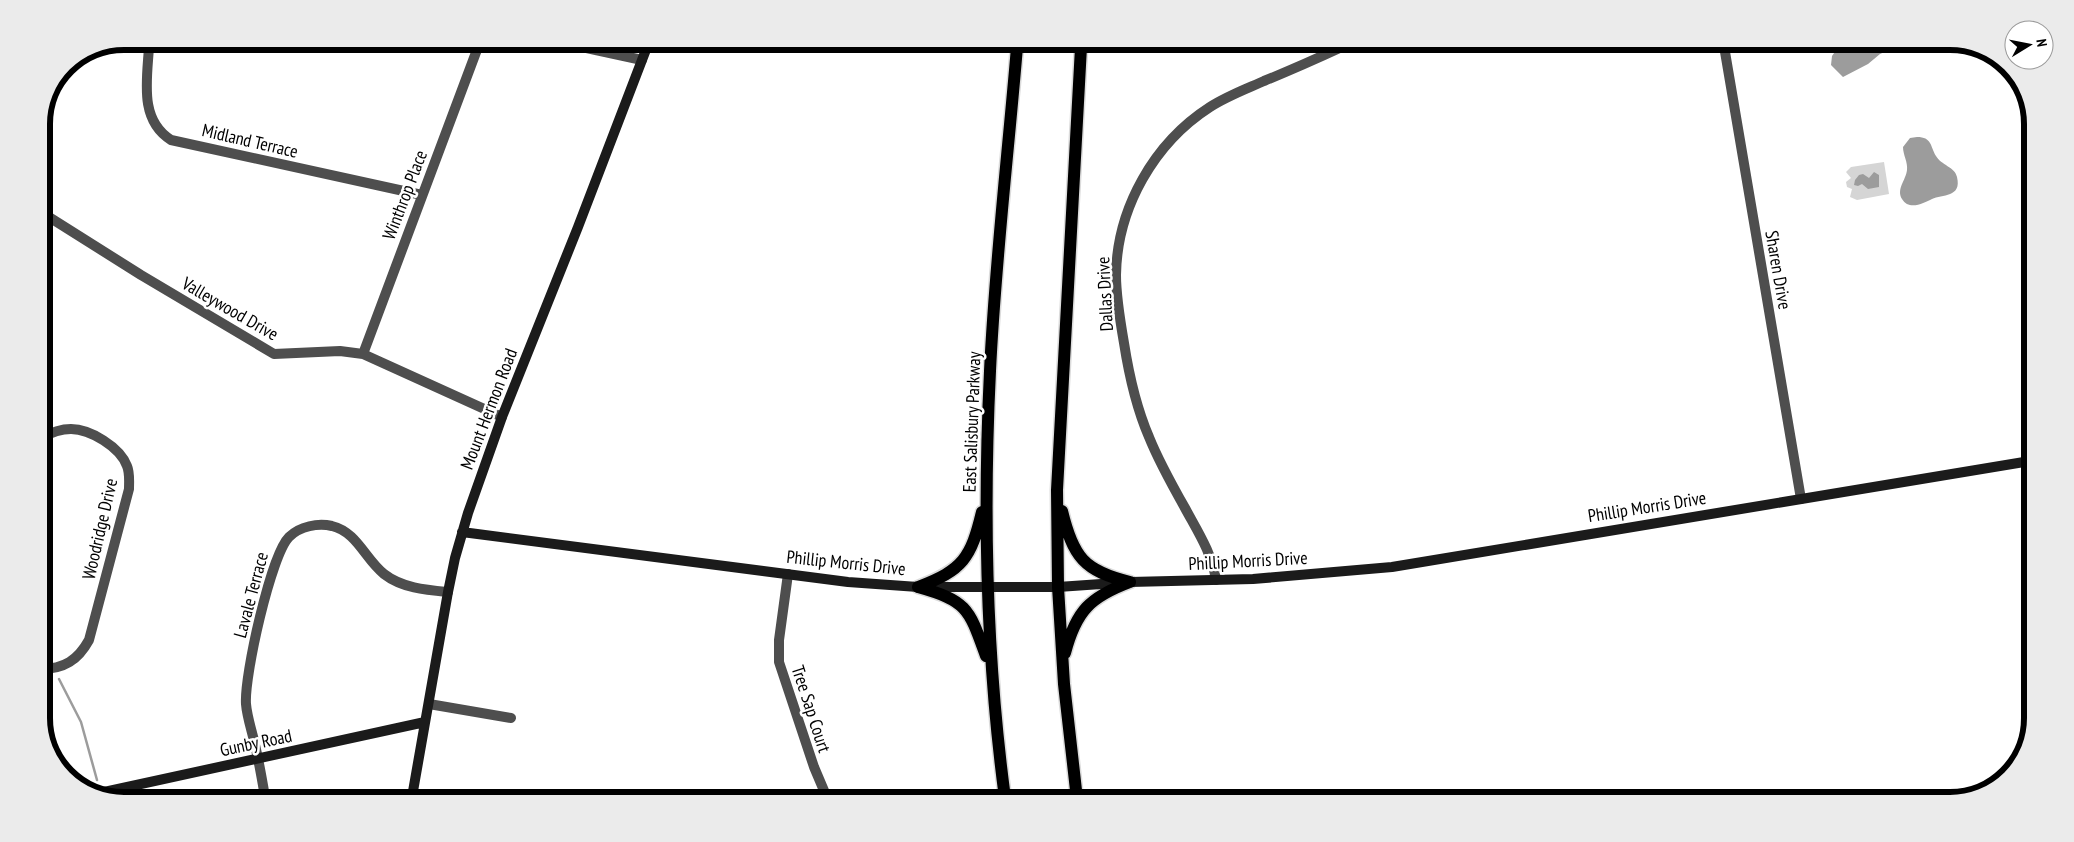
<svg xmlns="http://www.w3.org/2000/svg" width="2074" height="842" font-family="'PT Sans Narrow',sans-serif">
<rect width="100%" height="100%" fill="#fff"/>
<!-- green -->
<path fill="#d5d5d5" d="M1884 162 1889 194 1857 200 1850 197 1852 189 1847 187 1846 182 1851 178 1846 172 1851 167Z"/>
<!-- water -->
<path fill="#9c9c9c" d="M1839 46H1898L1880 54 1868 64 1843 77 1831 65 1832 56Z
M1917 137C1932 137 1930 146 1936 156 1941 165 1955 167 1957 177 1962 198 1942 194 1932 199 1924 203 1909 211 1902 199 1896 189 1906 180 1907 170 1908 162 1903 155 1903 147L1910 138Z
M1874 172 1879 175V187L1868 189 1862 184 1858 186 1854 185 1855 180 1859 175 1863 174 1869 178Z"/>
<g fill="none" stroke-linecap="round" stroke-linejoin="round">
<!-- stream -->
<path stroke="#9c9c9c" stroke-width="2.5" d="M41 651 47 659
M59 679 81 722 97 780"/>
<defs>
<path id="primary" d="M1062 511C1073 557 1084 571 1130 582
M918 587C963 570 971 558 982 512
M918 587C968 601 969 609 986 656
M1065 653C1076 611 1090 597 1130 582
M1005 798C986 657 983 514 990 371 995 263 1008 155 1017 47
M1077 799 1064 684 1058 587 1057 490 1081 47"/>
</defs>
<!-- primary casing -->
<use href="#primary" stroke="#dbdbdb" stroke-width="15"/>
<!-- street -->
<path stroke="#4e4e4e" stroke-width="10" d="M1724 46 1801 499
M149 47C147 80 139 120 171 140L422 195
M582 47 642 60
M41 212 141 275 274 354 340 351 363 354 502 417
M363 354 478 47
M41 438C50 433 60 429 71 429 90 429 120 447 127 466 130 473 129 481 129 489L89 640C78 660 64 669 41 669
M788 574 779 640V662L814 767 825 793
M1216 580C1212 553 1198 532 1185 508 1172 485 1159 462 1149 437 1136 407 1129 375 1124 343 1120 320 1116 297 1116 275 1117 208 1154 143 1210 107 1227 96 1246 89 1264 81 1291 70 1318 58 1344 46
M429 704 511 718
M265 797C262 779 259 762 255 745 252 731 247 717 246 704 244 676 271 555 289 537 300 526 318 523 332 526 357 532 365 559 384 574 402 588 426 590 448 592"/>
<!-- secondary -->
<path stroke="#1b1b1b" stroke-width="10" d="M462 532 848 582 918 587H1058L1130 582 1253 579 1392 567 2030 461
M95 794 425 722
M412 797 448 592 455 558 468 513 502 417 578 227 647 47"/>
<!-- primary -->
<use href="#primary" stroke="#000" stroke-width="12"/>
</g>
<g text-anchor="middle" stroke-width="5" stroke-linejoin="round" paint-order="stroke">
<!-- street labels -->
<g font-size="18" fill="#000" stroke="#fff">
<text transform="translate(250 141) rotate(13)" y="6">Midland Terrace</text>
<text transform="translate(405 195) rotate(-69)" y="6">Winthrop Place</text>
<text transform="translate(1778 270) rotate(80)" y="6">Sharen Drive</text>
<text transform="translate(1105 294) rotate(-93)" y="6">Dallas Drive</text>
<text transform="translate(230 309) rotate(30)" y="6">Valleywood Drive</text>
<text transform="translate(489 409) rotate(-69)" y="6">Mount Hermon Road</text>
<text transform="translate(972 422) rotate(-88)" y="6">East Salisbury Parkway</text>
<text transform="translate(1647 507) rotate(-9)" y="6">Phillip Morris Drive</text>
<text transform="translate(100 529) rotate(-77)" y="6">Woodridge Drive</text>
<text transform="translate(1248 561) rotate(-3)" y="6">Phillip Morris Drive</text>
<text transform="translate(846 563) rotate(6)" y="6">Phillip Morris Drive</text>
<text transform="translate(251 595) rotate(-75)" y="6">Lavale Terrace</text>
<text transform="translate(811 709) rotate(72)" y="6">Tree Sap Court</text>
<text transform="translate(256 743) rotate(-12)" y="6">Gunby Road</text>
</g>
</g>
<!-- crop -->
<path d="M0 0H2074V842H0ZM124 50H1950A74 74 0 0 1 2024 124V718A74 74 0 0 1 1950 792H124A74 74 0 0 1 50 718V124A74 74 0 0 1 124 50Z" fill="#ebebeb" fill-rule="evenodd"/>
<path fill="none" stroke="#000" stroke-width="6" d="M124 50H1950A74 74 0 0 1 2024 124V718A74 74 0 0 1 1950 792H124A74 74 0 0 1 50 718V124A74 74 0 0 1 124 50Z"/>
<!-- north arrow -->
<g transform="translate(2029 45) rotate(80)"><circle r="24" fill="#ffffff" stroke="#999999"/>
<path d="M0-4L9 19L0 12L-9 19Z" fill="#000000"/>
<text y="-8" font-size="14" font-weight="bold" text-anchor="middle" fill="#000000">N</text>
</g>
</svg>
